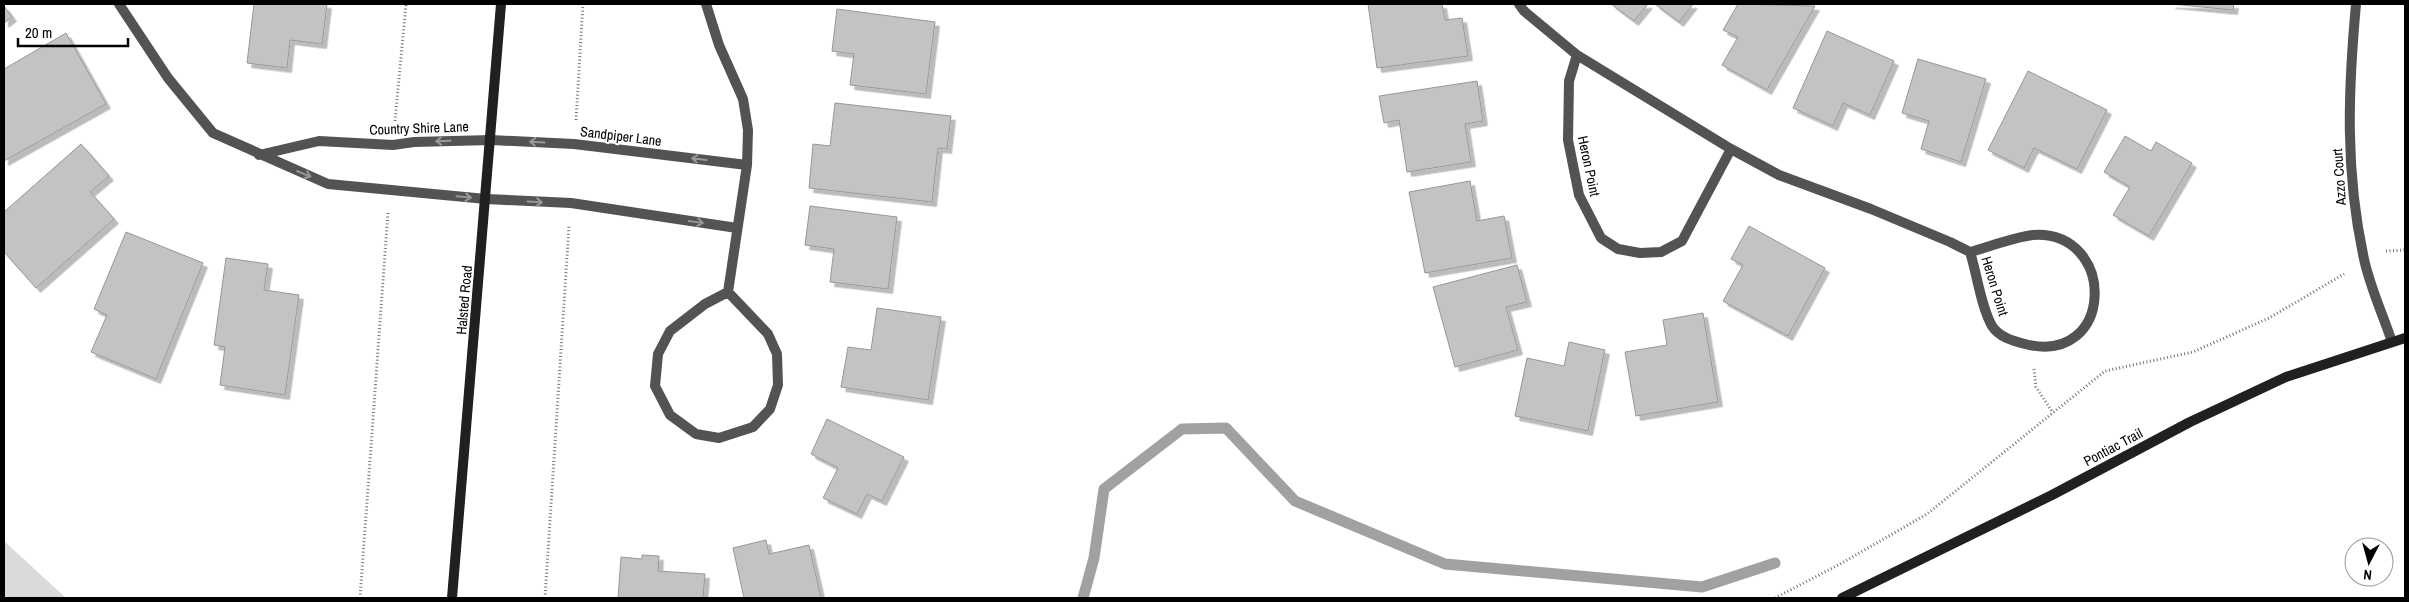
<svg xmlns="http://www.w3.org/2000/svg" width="2409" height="602" font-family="'Archivo Narrow',sans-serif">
<defs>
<filter id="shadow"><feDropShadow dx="4.5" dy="4.5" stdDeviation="0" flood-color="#0004"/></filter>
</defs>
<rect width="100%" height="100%" fill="#fff"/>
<!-- green -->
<path fill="#dadada" d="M4 541 66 598H4Z"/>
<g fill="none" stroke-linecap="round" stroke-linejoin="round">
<!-- stream -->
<path stroke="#a1a1a1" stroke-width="11" d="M1083 598 1094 558 1104 489 1182 429 1226 428 1295 501 1445 564 1702 587 1775 563"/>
</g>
<!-- building -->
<path fill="#c3c3c3" stroke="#979797" filter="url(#shadow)" d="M254 4H327L322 44 290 40 287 68 247 63Z
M1368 4H1442L1445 20 1462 18 1468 56 1377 68Z
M1611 4H1648L1634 21Z
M1655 4H1693L1679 22Z
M1738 4 1815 6 1767 90 1722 65 1738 37 1723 30Z
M2171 4H2234L2233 10Z
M4 6 12 17 4 23Z
M837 9 935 22 926 94 850 85 854 54 832 51Z
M1827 31 1894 61 1870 115 1843 103 1833 126 1793 108Z
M66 33 106 104 4 161V69Z
M1918 59 1986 79 1961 162 1921 149 1929 121 1902 113Z
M2028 71 2107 110 2077 169 2034 148 2024 168 1988 150Z
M1477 81 1483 121 1465 124 1471 162 1407 172 1399 120 1384 123 1379 96Z
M835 103 951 116 947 149 938 148 932 202 809 188 813 144 830 146Z
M2125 136 2151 151 2156 142 2192 163 2149 236 2113 215 2130 187 2104 172Z
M81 144 109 176 90 192 114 219 36 288 4 252V212Z
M1470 181 1477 221 1504 216 1512 258 1425 273 1409 192Z
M810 206 897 217 888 289 830 282 834 249 805 245Z
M1749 226 1825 268 1788 336 1723 301 1743 265 1731 259Z
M126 232 203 263 156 379 91 352 107 315 94 309Z
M226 258 268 264 264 290 299 295 285 395 220 385 225 347 214 345Z
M1517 265 1527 302 1506 307 1518 350 1455 367 1433 287Z
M877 308 941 317 928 400 841 387 848 347 871 350Z
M1703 313 1718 402 1636 416 1625 352 1667 345 1663 320Z
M1569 342 1605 350 1588 431 1515 416 1527 358 1564 366Z
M827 419 904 457 882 501 867 494 857 514 823 498 838 468 811 454Z
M766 540 769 554 809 545 821 598H744L733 548Z
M642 555 659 556 658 571 705 574 703 598H618L621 557 642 559Z"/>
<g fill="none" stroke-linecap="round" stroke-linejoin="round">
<!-- path -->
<path stroke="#757575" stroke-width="3" stroke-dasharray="1 2.5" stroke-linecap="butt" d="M576 120 583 4
M395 121 406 4
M2386 251 2405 250
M2034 369 2036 387 2053 413
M360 598 388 212
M545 598 569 226
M1775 598 1842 563 1927 514 2105 371 2193 352 2269 318 2344 274"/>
<!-- street -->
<path stroke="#535353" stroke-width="10" d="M119 4 168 78 213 133 328 184 486 199 571 203 737 228
M706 4 719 45 743 99 748 130 747 165 728 292
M1519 4 1524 11 1577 55 1731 149 1779 175 1871 209 1950 242 1970 252C1989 247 2014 237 2033 235 2118 230 2115 367 2025 344 2013 341 1999 337 1992 326 1981 307 1977 274 1970 252
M2356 4C2348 92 2345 172 2364 259 2370 287 2383 315 2392 342
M1577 55 1569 81 1568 140 1579 195 1601 238 1618 249 1640 253 1661 252 1682 241 1731 149
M259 155 319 141 393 145 414 142 491 140 574 144 747 165
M728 292 768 334 777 354 778 385 770 409 753 427 719 438 696 434 670 415 655 386 658 354 670 331 705 304Z"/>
<!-- secondary -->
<path stroke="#202020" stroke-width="10" d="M452 598 501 4
M1842 598 2052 495 2190 422 2286 377 2405 338"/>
</g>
<!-- one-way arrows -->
<defs><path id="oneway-shaft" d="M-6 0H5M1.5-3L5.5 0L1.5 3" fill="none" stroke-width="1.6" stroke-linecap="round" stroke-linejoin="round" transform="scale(1.25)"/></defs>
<g stroke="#989898">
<use href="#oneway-shaft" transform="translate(443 141) rotate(178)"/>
<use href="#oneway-shaft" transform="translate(537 142) rotate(-177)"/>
<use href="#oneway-shaft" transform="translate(699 159) rotate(-173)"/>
<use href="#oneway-shaft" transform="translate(304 174) rotate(22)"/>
<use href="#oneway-shaft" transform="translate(464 197) rotate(5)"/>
<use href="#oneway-shaft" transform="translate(535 202) rotate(3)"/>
<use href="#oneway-shaft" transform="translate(696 222) rotate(8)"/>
</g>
<g text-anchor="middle" stroke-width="4" stroke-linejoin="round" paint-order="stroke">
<!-- street labels -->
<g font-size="14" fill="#000" stroke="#fff">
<text transform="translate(419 128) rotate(-2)" y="5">Country Shire Lane</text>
<text transform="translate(621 136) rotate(7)" y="5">Sandpiper Lane</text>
<text transform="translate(1589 166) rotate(78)" y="5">Heron Point</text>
<text transform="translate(2339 177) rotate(-94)" y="5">Azzo Court</text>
<text transform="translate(1995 286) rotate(73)" y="5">Heron Point</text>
<text transform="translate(464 300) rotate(-85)" y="5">Halsted Road</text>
<text transform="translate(2113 447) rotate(-28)" y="5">Pontiac Trail</text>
</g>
</g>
<!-- border -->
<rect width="2409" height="602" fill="none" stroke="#000000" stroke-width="10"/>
<!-- north arrow -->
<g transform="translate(2369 562) rotate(186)"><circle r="24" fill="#ffffff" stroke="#999999"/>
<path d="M0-4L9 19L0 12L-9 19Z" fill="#000000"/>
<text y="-8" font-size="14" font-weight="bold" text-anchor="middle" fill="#000000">N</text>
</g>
<!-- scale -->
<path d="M18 38v8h110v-8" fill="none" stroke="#000000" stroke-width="2.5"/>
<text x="25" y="38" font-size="15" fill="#000000" stroke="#ffffff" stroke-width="4" paint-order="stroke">20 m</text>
</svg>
